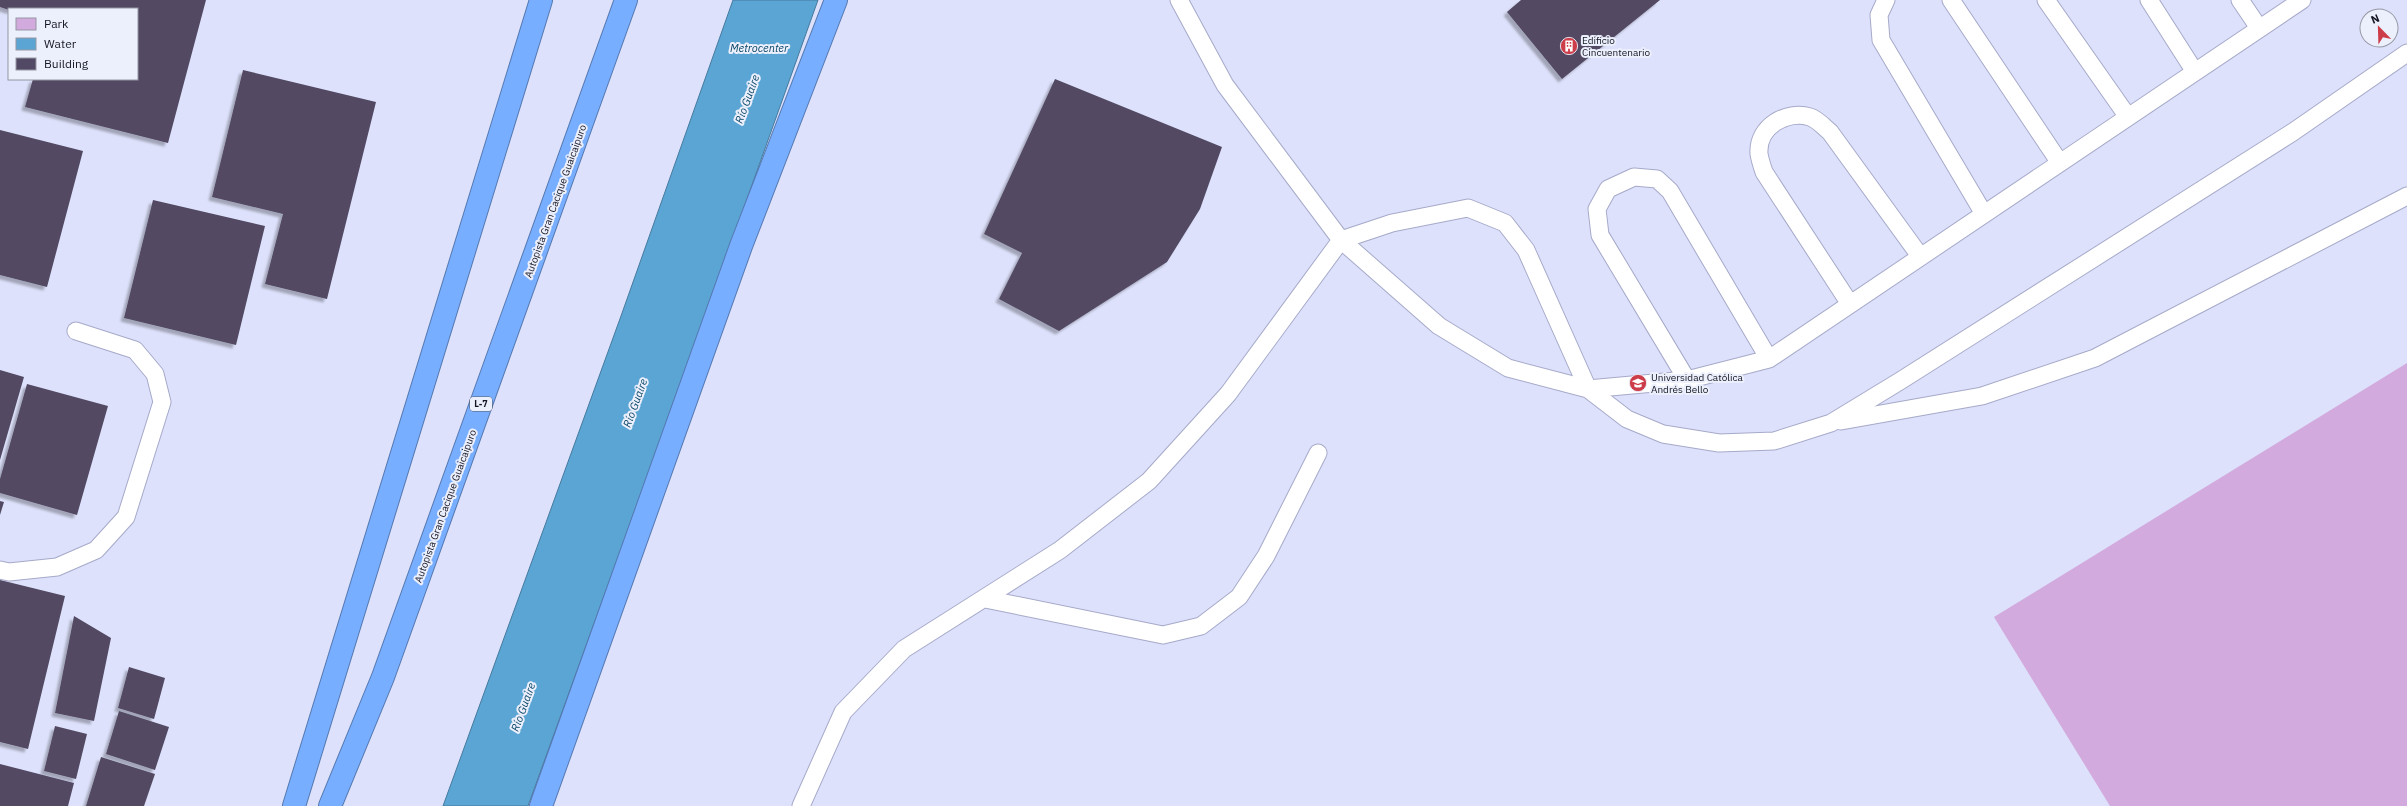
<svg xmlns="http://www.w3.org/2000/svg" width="2407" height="806" font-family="'IBM Plex Sans',sans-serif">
<defs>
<filter id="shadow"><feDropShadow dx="-3.5" dy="3.5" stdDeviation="1" flood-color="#0004"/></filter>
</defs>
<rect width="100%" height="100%" fill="#dde1fb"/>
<!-- green -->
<path fill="#d2aadd" d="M2407 363V806H2110L1994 617Z"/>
<!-- water -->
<path fill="#5aa5d4" stroke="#457a9e" d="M733 0H818L696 342 528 806H443L621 316Z"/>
<!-- building -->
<path fill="#524a64" filter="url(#shadow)" d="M0 0H206L168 143 25 107 33 79H137V9L9 10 0 7Z
M1521 0H1660L1562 79 1507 12Z
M243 70 376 102 327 299 265 284 283 214 212 197Z
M1055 79 1222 147 1200 209 1167 262 1059 331 999 299 1022 253 984 234Z
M0 130 83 151 47 287 0 275Z
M153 200 265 226 236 345 124 318Z
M0 370 24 377 0 460Z
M27 384 108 406 77 515 0 493V479Z
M0 501 4 502 0 515Z
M0 580 65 596 28 749 0 742Z
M74 616 111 638 94 721 55 713Z
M129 667 165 678 154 719 118 708Z
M119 711 169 727 155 770 106 754Z
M55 726 87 734 76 779 44 771Z
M101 757 155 774 144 806H86Z
M0 764 74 783 68 806H0Z"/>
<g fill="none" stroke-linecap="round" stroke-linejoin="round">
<defs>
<path id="lane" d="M1179 0 1225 85 1341 240 1439 326 1508 368 1588 389 1687 380 1769 359 2302 0
M1886 0 1879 15 1881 40 1984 214
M1951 0 2060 163
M2046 0 2128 117
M2149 0 2195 72
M2240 0 2259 28
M1850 304 1764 172C1762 166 1760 160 1759 154 1757 126 1787 110 1810 117 1817 119 1824 127 1830 132L1920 256
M1687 380 1600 235 1597 209 1608 189 1634 177 1657 179 1670 191 1769 359
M1841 421 1982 396 2095 358 2407 196
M0 570 9 572 57 567 96 550 126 517 162 402 155 374 135 350 76 331
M985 599 1163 635 1201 626 1239 597 1266 556 1318 453
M801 806 843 712 904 649 1060 550 1149 481 1228 394 1341 240 1392 223 1468 208 1505 223 1526 250 1588 389 1627 419 1663 434 1719 443 1774 441 1831 423 1900 381 2293 132 2407 53"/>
<path id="highway" d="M294 806 541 0
M330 806 383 677 626 0
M541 806 741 246 836 0"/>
</defs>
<!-- lane casing -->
<use href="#lane" stroke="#a6aac9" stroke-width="19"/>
<!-- highway casing -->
<use href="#highway" stroke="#5579b1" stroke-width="24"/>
<!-- lane -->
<use href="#lane" stroke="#fff" stroke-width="17"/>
<!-- highway -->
<use href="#highway" stroke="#78aeff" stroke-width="22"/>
</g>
<!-- icons -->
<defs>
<symbol id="building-disc" viewBox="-11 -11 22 22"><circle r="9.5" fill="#cd3c49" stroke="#eceffc"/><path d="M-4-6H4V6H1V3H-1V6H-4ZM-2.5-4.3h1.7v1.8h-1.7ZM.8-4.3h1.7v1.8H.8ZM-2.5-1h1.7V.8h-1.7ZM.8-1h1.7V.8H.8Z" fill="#fff"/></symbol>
<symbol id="university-disc" viewBox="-11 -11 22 22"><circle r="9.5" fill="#cd3c49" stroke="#eceffc"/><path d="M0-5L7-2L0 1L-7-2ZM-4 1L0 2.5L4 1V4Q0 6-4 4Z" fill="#fff"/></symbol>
</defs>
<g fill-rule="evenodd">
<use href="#building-disc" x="1559" y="36" width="20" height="20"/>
<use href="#university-disc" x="1628" y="373" width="20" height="20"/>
</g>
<g text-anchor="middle" stroke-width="4" stroke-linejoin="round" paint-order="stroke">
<!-- shield labels -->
<rect fill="#eceffc" stroke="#565763" stroke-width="1" x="470" y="397" width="22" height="14" rx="3"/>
<g font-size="9" font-weight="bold" fill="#151621">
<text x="481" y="407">L-7</text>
</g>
<!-- poi labels -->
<g font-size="10" fill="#151621" stroke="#eceffc" text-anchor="start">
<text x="1582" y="44">Edificio<tspan x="1582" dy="12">Cincuentenario</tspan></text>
<text x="1651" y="381">Universidad Católica<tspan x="1651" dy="12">Andrés Bello</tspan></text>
</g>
<!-- street labels -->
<g font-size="10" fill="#151621" stroke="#eceffc">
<text transform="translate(555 201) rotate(-70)" y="4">Autopista Gran Cacique Guaicaipuro</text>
<text transform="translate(445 506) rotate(-70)" y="4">Autopista Gran Cacique Guaicaipuro</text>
</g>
<!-- water labels -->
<g font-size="11" font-style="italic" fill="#094767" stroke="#eceffc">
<text x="759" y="52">Metrocenter</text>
<text transform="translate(747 99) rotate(-70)" y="4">Río Guaire</text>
<text transform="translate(635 403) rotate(-70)" y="4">Río Guaire</text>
<text transform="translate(523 707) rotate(-70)" y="4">Río Guaire</text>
</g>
</g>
<!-- legend -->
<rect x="8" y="8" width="130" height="72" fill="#eceffc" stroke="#9698a4"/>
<rect x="16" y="18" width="20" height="12" fill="#d2aadd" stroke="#9698a4"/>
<text x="44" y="28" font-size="12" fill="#151621">Park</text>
<rect x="16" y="38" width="20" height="12" fill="#5aa5d4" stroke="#9698a4"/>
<text x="44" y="48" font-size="12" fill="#151621">Water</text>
<rect x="16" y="58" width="20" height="12" fill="#524a64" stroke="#9698a4"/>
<text x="44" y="68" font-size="12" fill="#151621">Building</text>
<!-- north arrow -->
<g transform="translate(2379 28) rotate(337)"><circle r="19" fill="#eceffc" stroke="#9698a4"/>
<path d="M0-3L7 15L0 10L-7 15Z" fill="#cd3c49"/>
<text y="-6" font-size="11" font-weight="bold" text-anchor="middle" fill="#151621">N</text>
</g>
</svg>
